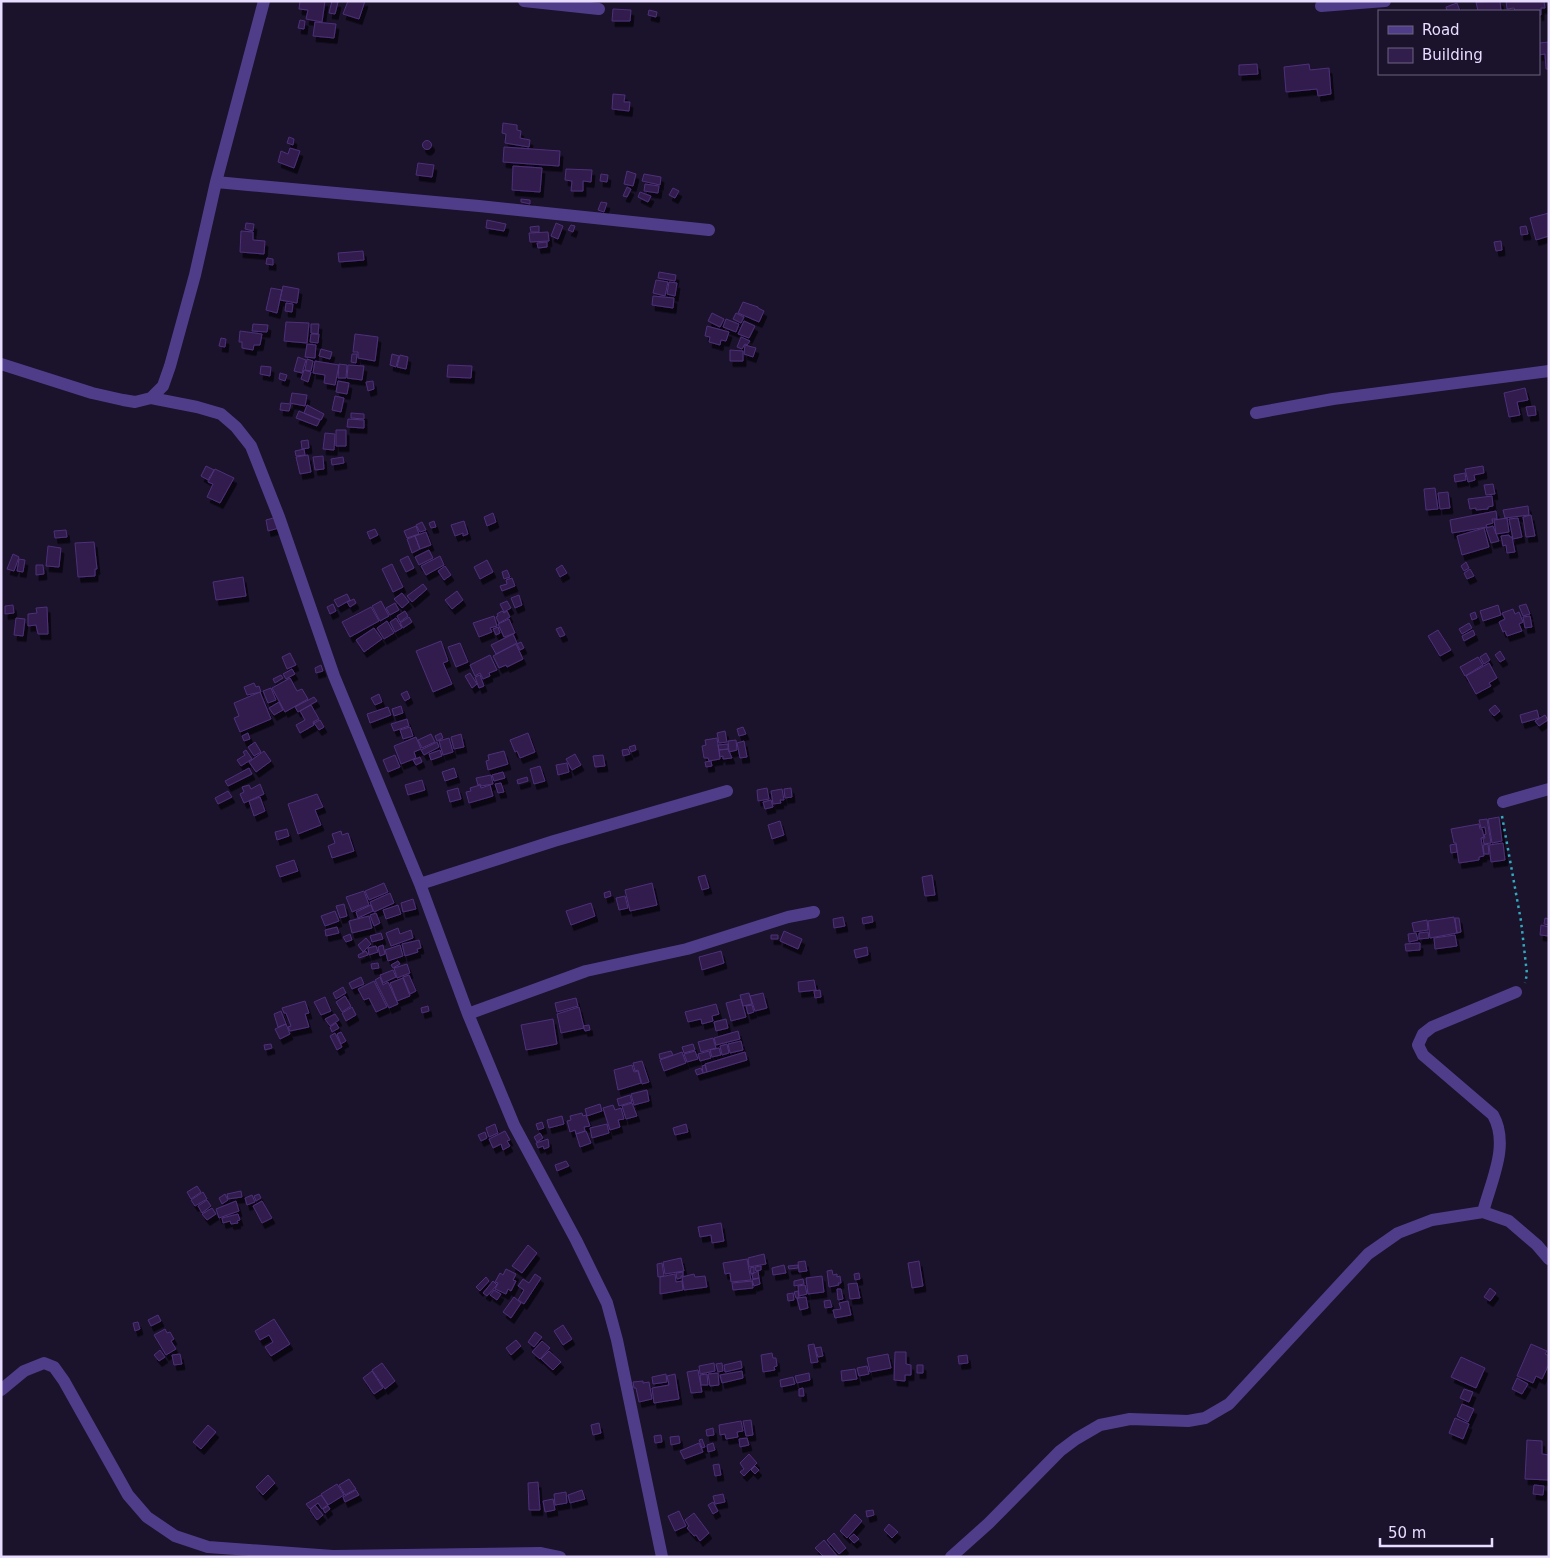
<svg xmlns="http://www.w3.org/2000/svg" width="1550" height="1558" font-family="'DejaVu Sans',sans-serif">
<defs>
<filter id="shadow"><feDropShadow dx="3" dy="5.5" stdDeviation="0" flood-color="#0009"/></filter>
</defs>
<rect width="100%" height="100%" fill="#1b122c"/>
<!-- building -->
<path fill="#311e4d" stroke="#4d3079" filter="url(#shadow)" d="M300 1H325L322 22 306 19 308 10 299 9Z
M332 1 338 2 335 14 329 13Z
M348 1H365L359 19 343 14Z
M1500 1 1501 11H1478L1476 2Z
M1506 1H1544L1545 8H1541V15H1539V11H1515L1514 8 1507 9Z
M1457 3 1460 11H1447L1446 7Z
M613 9 631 10 630 21H612Z
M649 10 657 12 656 17 648 15Z
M300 20 305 21 304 29 298 28Z
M315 22 336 24 334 38 313 36Z
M1549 42V69H1546L1545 54 1539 55V43Z
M1257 64 1258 74 1239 75V65Z
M1309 64 1310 70 1329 68 1331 94 1318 96 1317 89 1286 92 1284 67Z
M613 94 625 95 624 102H630L629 111 612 109Z
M503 123 517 125V130L521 131 520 138 530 140 529 147 505 143 506 134 502 133Z
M289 137 294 139 293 145 287 143Z
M422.5 145a4.5 4.5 0 1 1 9 0a4.5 4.5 0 1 1-9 0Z
M504 147 560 151 559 166 503 162Z
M290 148 300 151 294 168 278 162 281 151 288 154Z
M418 163 434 165 432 177 416 175Z
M513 166 542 168 540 192 512 190Z
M566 169 592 170 591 182 583 181V191H571L572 181 565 180Z
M627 171 636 174 633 186 624 184Z
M601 174 608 175 607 182 600 181Z
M644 174 661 177 660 185 642 181Z
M645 184 659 186 658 193 644 191Z
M627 187 631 189 627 197 623 196Z
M673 188 679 191 675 198 669 195Z
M640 192 651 196 648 202 638 197Z
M521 199 530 200V204L521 202Z
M601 202 607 203 604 212 598 210Z
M1549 213V236L1536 240 1530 218Z
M487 220 506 224 504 231 486 228Z
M246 223 254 224 253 231 245 229Z
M556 223 563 226 558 239 551 236Z
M571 225 575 226 573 232 568 230Z
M539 226V232H531L530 227Z
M1526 226 1528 234 1521 235 1520 227Z
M241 231 253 232V240L265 241 264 254 240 252Z
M548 232 549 241 530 242 529 233Z
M1501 241 1502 250 1496 251 1494 242Z
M547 242V247L538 248 537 243Z
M363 251 364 260 339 262 338 253Z
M267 258 273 259V265L266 264Z
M659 272 676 275 675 281 658 278Z
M656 280 668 282 665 296 653 293Z
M669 282 677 283 675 296 667 294Z
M283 286 299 289 297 303 280 300Z
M271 288 282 290 277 313 266 310Z
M653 296 674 298 673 308 652 305Z
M743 302 758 307V308L764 311 759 322 738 313Z
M286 303 293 304 292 312 285 311Z
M712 313 724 319 720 327 708 321Z
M736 313 744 317 741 323 733 319Z
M726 319 739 324 736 332 723 327Z
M744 321 755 326 749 338 738 334Z
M286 322 309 323 307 343 284 341Z
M253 324 268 325 267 332 252 331Z
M311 324H319L318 334 311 333Z
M707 326 729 332 726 341 721 340 720 345 709 342 710 337 705 336Z
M240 331 262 334 260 345H254L253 350 242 348V342H239Z
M311 334H319L318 343 310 342Z
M355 334 378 337 375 361 358 358V352H353Z
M741 337 750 341 747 345 745 344 742 349 737 347Z
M221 338 226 339 225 347 219 346Z
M307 344 316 345 315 358 305 357Z
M745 345 756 348 753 357 744 354Z
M321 349 332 352 330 359 319 356Z
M730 350 743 351V361H730Z
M352 354H357L356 363 351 362Z
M392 354 399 356 396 367 390 365Z
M400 355 408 357 406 369 397 367Z
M298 357 306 360 302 373 294 371Z
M307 359 313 361 311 371 305 370Z
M315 361 339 365 335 385 324 383 325 375 313 373Z
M339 364 347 365 346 378H338Z
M348 365 364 366 362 380 347 378Z
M448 365 472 366 471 378 447 377Z
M261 366 271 367 270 376 260 374Z
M304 370 311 372 308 382 301 379Z
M280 373 287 375 285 381 279 379Z
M338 381 349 383 347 394 336 392Z
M373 381 374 389 368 391 366 382Z
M1525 388 1528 400 1517 402 1520 415 1509 417 1504 393Z
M292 393 307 395 305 406 290 403Z
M335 396 344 398 341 412 332 410Z
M281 403 291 404 289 411 280 410Z
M307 405 324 414 321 420 304 413Z
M1535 406 1536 415 1528 416 1526 407Z
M299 411 320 420 317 426 296 418Z
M351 413 364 414V419L351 418Z
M348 419 364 420V428L347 427Z
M336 430H346V446H336Z
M325 433 335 434 334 450 323 449Z
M308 440 309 448 302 449 301 441Z
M304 449 305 455 296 456 295 451Z
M308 455 311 472 300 474 296 457Z
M323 456 324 469 315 470 313 457Z
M343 457 344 463 332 465 331 459Z
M206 466 214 470 208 480 201 476Z
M1483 466 1484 473 1474 475 1475 480 1468 482 1465 469Z
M215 469 234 478 220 503 207 497 213 484 208 482Z
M1465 473 1466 480 1455 482 1454 475Z
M1493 484 1495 494 1486 495 1484 485Z
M1435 488 1438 509 1426 510 1424 489Z
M1448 492 1450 508 1440 509 1438 493Z
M1492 496 1493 506 1488 507V509L1476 510V508L1470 509 1468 499Z
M1528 506 1529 515 1505 518 1503 510Z
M1496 511 1497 519H1492L1493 523 1486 525 1487 527 1452 533 1450 520Z
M493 513 496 522 487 526 484 517Z
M1531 515 1535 536 1526 537 1523 517Z
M277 517 279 528 268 531 266 520Z
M1507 518 1509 532 1496 534 1494 520Z
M1518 518 1522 537 1513 539 1509 519Z
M434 521 436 527 431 528 429 523Z
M464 521 468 534 463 536V533L455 536 451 525Z
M422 522 426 530 420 532 416 525Z
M416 526 419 534 407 538 404 531Z
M1493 526 1499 541 1491 543 1486 528Z
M1484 528 1489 547 1462 555 1457 536Z
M375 529 378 535 370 539 367 532Z
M66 530 67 537 55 538 54 531Z
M426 532 431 545 420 549 415 536Z
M1509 535 1510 537H1512L1515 552 1507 553 1506 545 1503 546 1501 536Z
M415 536 420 549 412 553 407 539Z
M94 542 97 569H95V576L78 577 75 543Z
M48 546 61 548 59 567 46 566Z
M429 550 433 558 419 565 415 557Z
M13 554 19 557 14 571 7 569Z
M408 556 414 568 406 572 400 560Z
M440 556 444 565 426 575 421 566Z
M19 559 25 560 23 572 17 571Z
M487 560 493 572 480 579 474 567Z
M1466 562 1469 568 1464 571 1461 566Z
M392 564 403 587 393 592 382 569Z
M36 565H43L44 574 36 575Z
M562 565 567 573 560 577 556 569Z
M445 566 451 575 444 580 438 571Z
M1470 569 1474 576 1467 579 1464 573Z
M507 570 510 577 504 579 502 572Z
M243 577 246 596 216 600 213 582Z
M512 578 515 586 502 591 500 586 507 584 506 580Z
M423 584 427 589 412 602 407 596Z
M457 591 463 600 452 609 445 600Z
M402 593 409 602 402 608 394 599Z
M347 594 350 600 338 607 334 600Z
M519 595 522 605 515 608 511 598Z
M354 599 356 603 350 607 347 602Z
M381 601 389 616 380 621 372 606Z
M507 601 511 608 504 612 500 604Z
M395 603 399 610 390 615 386 608Z
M333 604 336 611 330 614 327 607Z
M1526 604 1530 614 1523 616 1519 606Z
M13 605 14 613 5 614V606Z
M1498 605 1501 615 1483 621 1480 611Z
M47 607 48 634H38L36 625 28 626V614L37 613 36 608Z
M371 607 379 621 350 637 342 622Z
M1513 609 1515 614 1519 612 1523 622 1519 624 1522 631 1507 636 1505 631 1503 632 1499 622 1505 619 1502 613Z
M405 611 408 616 400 622 397 616Z
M502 611 504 613 507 611 510 617 499 623 496 617 498 616 497 614Z
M1475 612 1477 618 1472 620 1470 614Z
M494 616 497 626 490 628 492 632 479 637 473 623Z
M1530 616 1532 627 1525 628 1523 617Z
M409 617 412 622 403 628 400 623Z
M16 618 25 619 23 636 14 635Z
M396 618 402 628 395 632 390 622Z
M509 619 515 633 504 637 498 624Z
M387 621 394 633 384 639 377 628Z
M1469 623 1472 628 1462 634 1459 629Z
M498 627 500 633 496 635 493 629Z
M561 627 565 635 560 637 556 629Z
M374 628 382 639 364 652 356 640Z
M1438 630 1451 650 1440 656 1428 636Z
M1473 630 1475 635 1464 641 1462 636Z
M513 634 517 643 496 654 491 645Z
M441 641 448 661 443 663 452 684 433 692 416 651Z
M521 642 524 648 520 650 517 644Z
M460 643 468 662 456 667 448 647Z
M516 644 523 659 507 667 506 665 499 668 493 656Z
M1500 651 1505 659 1500 662 1495 655Z
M290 653 296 665 287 669 282 657Z
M1486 653 1490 660 1484 664 1480 657Z
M490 655 497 670 489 673 490 676 483 679 480 673 475 676 470 665Z
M1478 657 1483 665 1465 676 1460 667Z
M1489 663 1497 678 1489 683 1491 686 1476 694 1466 676Z
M321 665 323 671 316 673 315 668Z
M292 669 295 674 286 679 283 674Z
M470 673 477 684 472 688 465 676Z
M281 675 283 678 275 683 273 679Z
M480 675 484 686 479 688 475 677Z
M290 678 297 691 302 689 308 699 285 712 272 688Z
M254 683 256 687 259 686 261 692 247 695 244 687Z
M271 688 276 700 268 703 263 691Z
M407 691 410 698 405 701 401 694Z
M260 692 271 719 240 732 234 718 239 716 234 703Z
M379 694 382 702 375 705 371 698Z
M314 697 317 701 298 712 295 707Z
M279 702 283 710 274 715 269 708Z
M311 705 319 719 313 722 314 725 300 733 296 725 305 720 300 711Z
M1495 705 1500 711 1494 716 1489 710Z
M401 706 403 713 394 716 392 709Z
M388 707 391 715 370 723 367 714Z
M1537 710 1539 718 1522 723 1520 715Z
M1545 715 1548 720 1539 726 1535 721Z
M407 719 409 726 394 731 391 724Z
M320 720 324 727 319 730 314 723Z
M410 727 413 736 403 739 400 730Z
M743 727 746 734 739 736 737 729Z
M725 731 727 742 719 743 717 733Z
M248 733 250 739 244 741 242 736Z
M441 733 443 738 437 741 435 736Z
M528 733 535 752 520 758 517 751 515 752 510 740Z
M431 734 435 742 422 748 418 740Z
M461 734 464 747 454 749 451 737Z
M416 737 421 749 414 752 416 758 401 764 394 746Z
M449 738 453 752 443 755 439 741Z
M717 738 720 759 709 761 708 758H704L702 746 706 745 705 740Z
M736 740 737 750 729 752 728 741Z
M744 741 747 757 740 758 737 743Z
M255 742 261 752 254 756 248 747Z
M437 742 439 747 424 755 421 750Z
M728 744V749L719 750 718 745Z
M635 745 636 750 631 752 629 747Z
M628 749 630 754 623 756 622 750Z
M728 749 732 758 723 759V756L720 757 719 750Z
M246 750 252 759 241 766 237 760 245 755 243 752Z
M440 750 442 756 431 760 429 754Z
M264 751 271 761 256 772 249 762Z
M504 751 508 764 488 770 486 761 489 760 488 755Z
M575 754 581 765 572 770 566 759Z
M395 755 400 767 388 772 383 760Z
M603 755 605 766 595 767 593 756Z
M420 757 422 762 416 765 413 760Z
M711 761 712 766 706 767 705 762Z
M567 763 569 772 558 775 556 765Z
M540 766 545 781 534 784 530 769Z
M249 768 252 774 228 786 225 781Z
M454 768 457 777 445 781 442 772Z
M503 772 505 778 494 781 492 775Z
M491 775 493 784 481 786 480 784 478 785 476 778Z
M527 777 528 781 518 784 517 780Z
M422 780 425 790 408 795 405 785Z
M501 783 504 792 498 793 495 784Z
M260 784 264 794 244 803 240 794 244 792 242 787 249 785 251 789Z
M480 785 481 788 490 785 493 796 469 803 466 792 471 791 470 788Z
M458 788 461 799 450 802 447 791Z
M767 788 769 799 758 801 757 790Z
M791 788 792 797 785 798 784 789Z
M782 789 784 800H780L781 803 773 804 771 791Z
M228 791 232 797 218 804 215 798Z
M317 794 323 807 315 810 321 825 298 834 288 804Z
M260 797 265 811 254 816 249 801Z
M771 800 773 807 765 809 763 802Z
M1499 817 1502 841 1492 843 1488 819Z
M1487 819 1491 843 1484 844 1483 838H1485L1484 835 1486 834 1485 827 1481 828 1479 820Z
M780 821 784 835 772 839 768 825Z
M1479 824 1480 829H1482L1484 837 1481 838 1484 856 1479 857V860L1459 863 1456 843H1454L1451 829Z
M287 829 289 836 277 840 275 832Z
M341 831 342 835 348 833 354 851 332 858 328 846 335 843 332 834Z
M1503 843 1505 860 1491 862 1489 845Z
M1456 844 1457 852 1451 853 1450 845Z
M1488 844 1489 854H1484L1483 845Z
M294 860 298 871 280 877 276 866Z
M705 875 709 888 702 890 698 877Z
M932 875 935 895 925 896 922 877Z
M384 883 388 892 369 900 365 891Z
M652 883 657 905 630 911 625 890Z
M364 891 369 905 352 912 346 897Z
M610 891 611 896 605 898 604 893Z
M390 893 394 903 374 912 370 902Z
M625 896 628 908 619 910 616 898Z
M413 899 416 909 403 912 401 903Z
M591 903 595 916 571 925 566 911Z
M344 904 347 916 340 918 336 906Z
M371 905 373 911 358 918 356 912Z
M398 905 401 914 386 919 383 910Z
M335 911 339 921 325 926 321 916Z
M376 913 380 923 374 926 370 915Z
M369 916 372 928 352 933 349 921Z
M872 916 873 922 863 924 862 918Z
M843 917 845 926 834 928 833 919Z
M1454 917 1457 933 1430 938 1428 921Z
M1455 918H1459L1461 932 1457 933Z
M1545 918 1549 919V925L1544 924Z
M1427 920 1428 930 1414 932 1412 923Z
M1541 925 1549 927V936L1540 935Z
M337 927 339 933 326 936 325 930Z
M398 928 400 934 411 930 413 938 391 946 386 933Z
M784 931 802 939 798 949 780 941Z
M1428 932 1429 938 1419 939V933Z
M381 933 383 939 372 942 370 936Z
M1416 933 1418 940 1409 942 1408 934Z
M350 934 352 940 346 942 343 937Z
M771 935H778V939H771Z
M1455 935 1457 946 1435 949 1434 938Z
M366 938 371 944 363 952 358 945Z
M419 940 421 948 417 949 418 952 405 956 402 944Z
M1420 943V950L1406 951 1405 944Z
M383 945 385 954 380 956 378 947Z
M400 945 403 956 388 961 385 950Z
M376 946 378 952 369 955 368 948Z
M867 947 868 955 856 958 854 950Z
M366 951 368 955 359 958 358 955Z
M721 951 724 963 702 970 699 957Z
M398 961 400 964 393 968 391 965Z
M378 963 379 968 372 969 371 964Z
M407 964 410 973 397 978 394 968Z
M393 970 396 977 383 983 380 975Z
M409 975 416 991 410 994 403 977Z
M361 977 364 984 352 989 349 983Z
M380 977 383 985 388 982 398 1004 389 1008 375 980Z
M403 978 410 996 397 1001 390 983Z
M814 980 816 990 799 992 798 982Z
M374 981 387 1007 376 1012 369 998 364 1000 358 989Z
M343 987 346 993 336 999 333 993Z
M820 990 821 997 815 998 814 991Z
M749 993 752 1004 743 1006 740 995Z
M763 993 767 1008 755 1011 750 996Z
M345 996 351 1006 342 1012 336 1002Z
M325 997 331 1011 321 1015 314 1002Z
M576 998 578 1006 557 1012 555 1003Z
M741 999 746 1017 731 1021 726 1003Z
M305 1001 309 1013 305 1014 309 1027 290 1031 288 1027 291 1026 286 1013H284L282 1008Z
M716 1004 719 1014 712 1016 713 1021 702 1024 701 1019 688 1022 685 1012Z
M752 1005 754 1012 748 1014 746 1006Z
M428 1006 429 1011 422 1013 421 1008Z
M352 1007 356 1015 346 1021 342 1013Z
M579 1007 584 1028 561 1033 557 1014Z
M281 1011 286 1024 278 1027 274 1014Z
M335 1014 339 1020 330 1026 325 1019Z
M553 1019 557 1044 526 1050 521 1025Z
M726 1019 728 1028 716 1031 714 1022Z
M336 1023 339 1028 332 1032 330 1027Z
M286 1024 290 1034 280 1039 275 1029Z
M589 1025 590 1030 585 1031 583 1026Z
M738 1031 740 1039 716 1045 714 1038Z
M341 1032 346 1041 341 1044 337 1034Z
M335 1033 342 1047 337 1050 330 1036Z
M713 1038 716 1048 701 1052 698 1042Z
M741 1041 743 1050 730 1053 728 1044Z
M271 1044 272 1048 265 1050 264 1045Z
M693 1044 695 1050 684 1053 682 1047Z
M727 1044 729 1053 722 1055 720 1046Z
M719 1048 721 1055 712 1057 710 1050Z
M671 1051 673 1055 660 1059 659 1054Z
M695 1051 698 1059 687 1062 684 1054Z
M709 1051 711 1058 700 1061 698 1054Z
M682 1052 686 1063 664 1071 660 1060Z
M745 1052 747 1060 707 1072 705 1064Z
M642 1061 649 1082 642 1084 638 1070 635 1071 633 1063Z
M632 1065 634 1072 638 1071 641 1083 618 1090 614 1070Z
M705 1065 707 1072 703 1073 702 1066Z
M701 1068 703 1073 697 1075 695 1070Z
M647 1090 649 1101 634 1105 631 1094Z
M630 1095 632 1102 619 1106 617 1099Z
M632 1103 637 1116 626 1119 622 1106Z
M600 1104 602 1111 587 1116 585 1109Z
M613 1105 615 1110 621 1108 624 1119 618 1120 620 1127 610 1130 603 1108Z
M582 1113 583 1116 586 1115 590 1126 584 1127 585 1131 576 1134 575 1130 570 1132 567 1121 571 1120 570 1116Z
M562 1116 564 1124 549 1128 547 1120Z
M542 1122 544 1128 538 1130 536 1124Z
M495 1124 498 1133 489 1137 486 1128Z
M607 1124 609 1133 592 1138 590 1128Z
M686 1124 688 1132 675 1135 673 1128Z
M505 1131 510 1140 507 1141 510 1146 503 1150 501 1144 493 1148 489 1139Z
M586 1131 591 1143 580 1147 576 1134Z
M485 1132 487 1138 481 1141 478 1135Z
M540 1133 543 1138 537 1142 534 1137Z
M548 1139 549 1147 544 1149 543 1146 538 1148 536 1143Z
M566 1161 569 1166 557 1171 555 1165Z
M197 1186 201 1192 191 1199 187 1192Z
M241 1191 242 1197 228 1199 227 1194Z
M203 1192 207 1199 195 1206 191 1200Z
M225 1194 228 1200 222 1204 219 1198Z
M259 1194 261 1198 256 1201 254 1196Z
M252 1195 255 1202 247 1205 245 1198Z
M207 1200 211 1206 202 1213 198 1206Z
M236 1201 239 1211 219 1218 216 1209Z
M262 1201 272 1218 262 1223 253 1206Z
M212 1208 216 1214 207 1220 202 1214Z
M238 1214 240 1220 237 1221 238 1223 231 1224 230 1221 223 1223 222 1218Z
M721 1223 724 1241 712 1243 711 1235 700 1237 698 1227Z
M528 1245 537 1253 522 1273 512 1266Z
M764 1254 766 1264 749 1267 748 1258Z
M681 1258 684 1271 665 1274 663 1262Z
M747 1259 751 1280 731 1282 730 1273 725 1274 723 1263Z
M805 1261 807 1271 799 1272 798 1262Z
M919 1261 923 1286 912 1288 908 1263Z
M662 1263 664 1276 658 1277 657 1264Z
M784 1265 786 1273 773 1275 772 1268Z
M798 1265V1268L789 1269 788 1266Z
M761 1266V1270L756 1271 755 1267Z
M754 1267V1273L751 1274 750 1268Z
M506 1269 516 1274 513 1280 516 1281 511 1291 508 1289 506 1294 495 1289 498 1283 495 1282 500 1273 503 1275Z
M832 1270 833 1275 837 1274V1277L840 1276 841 1283H838L839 1285 829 1287 827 1271Z
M758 1271 759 1278 753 1279 752 1274Z
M683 1272V1276H681V1278L677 1279 676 1273Z
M859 1273 860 1279 855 1280 854 1274Z
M535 1274 541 1278 524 1304 518 1300 524 1290 518 1286 523 1279 529 1283Z
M675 1274 676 1282 682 1281 683 1290 660 1294V1277Z
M694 1274 695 1277 705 1276 707 1287 684 1290 682 1277Z
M822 1276 824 1292 808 1294 806 1278Z
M486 1277 489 1281 480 1291 476 1287Z
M759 1278 760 1284 754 1286 752 1280Z
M803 1279 804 1284 794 1286V1281Z
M493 1281 497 1285 487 1296 483 1293Z
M752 1281 753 1288 733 1290 732 1283Z
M857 1283 860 1298 850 1299 848 1284Z
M805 1285 807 1294 799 1296 798 1286Z
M1490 1288 1496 1293 1490 1301 1484 1297Z
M837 1289H841L843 1299 838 1300Z
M494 1290 501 1294 497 1300 490 1295Z
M798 1291 799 1298H796L794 1292Z
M793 1293 794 1300 788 1301 787 1294Z
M514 1297 521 1303 511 1318 503 1312Z
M806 1297 808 1308 800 1310 797 1298Z
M830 1300 832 1307 825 1308 824 1301Z
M848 1301 851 1315 835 1318 833 1310 841 1309 839 1303Z
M158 1315 161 1321 151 1326 148 1320Z
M274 1319 290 1344 271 1356 265 1347 273 1342 269 1335 260 1340 255 1331Z
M138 1322 140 1329 135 1331 133 1323Z
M563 1325 572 1339 563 1345 554 1331Z
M165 1329 167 1333 170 1332 174 1339 171 1341 176 1349 166 1355 154 1335Z
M535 1332 542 1337 534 1347 528 1342Z
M516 1340 521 1346 511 1355 506 1348Z
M542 1341 550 1348 540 1359 532 1352Z
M814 1344 818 1362 811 1363 808 1345Z
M1531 1344 1547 1351 1545 1354 1549 1356V1364L1542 1379 1536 1376 1533 1383 1517 1376Z
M821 1347 823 1356 818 1357 815 1348Z
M160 1350 165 1357 159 1361 154 1355Z
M549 1351 561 1362 553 1370 541 1359Z
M895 1352H906V1364L911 1365V1375H905V1381L894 1380Z
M772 1353 773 1358H776L777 1366 774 1367 775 1370 763 1372 761 1355Z
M180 1354 182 1364 174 1365 172 1355Z
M888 1354 891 1368 870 1372 867 1358Z
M967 1355 968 1363 959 1364 958 1356Z
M1461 1357 1485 1368 1476 1388 1451 1377Z
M741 1361 742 1368 725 1372 724 1365Z
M382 1363 395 1381 385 1389 372 1370Z
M714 1363 715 1371 700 1374 699 1366Z
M722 1363 723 1371 718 1372 716 1364Z
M917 1365H923V1373H917Z
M867 1366 869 1374 859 1376 857 1368Z
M855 1369 857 1379 842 1381 841 1371Z
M698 1370 702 1392 691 1393 687 1372Z
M372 1371 383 1388 374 1394 363 1378Z
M742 1371 743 1378 722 1383 720 1375Z
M718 1373 719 1385 710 1386 708 1374Z
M809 1373 810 1380 797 1383 795 1376Z
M666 1374 667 1382 653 1384 652 1377Z
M675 1374 679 1399 654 1403 652 1388 669 1385 667 1376Z
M707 1374 708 1385H701L700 1375Z
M793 1377 795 1384 781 1387 780 1380Z
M1517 1378 1528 1384 1522 1394 1512 1389Z
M643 1381V1383L649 1382 652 1399 639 1402 636 1388H634L633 1382Z
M803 1388 804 1396H799V1389Z
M1464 1389 1473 1392 1469 1402 1460 1398Z
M1462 1404 1474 1409 1468 1422 1457 1416Z
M1455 1418 1469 1424 1463 1439 1449 1433Z
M751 1420 753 1435 746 1436 743 1421Z
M741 1421 743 1431 737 1432 738 1437 726 1439 725 1434 720 1435 719 1425Z
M599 1423 601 1433 593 1435 591 1425Z
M208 1425 216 1432 201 1449 193 1442Z
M713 1428 714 1435 707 1436 706 1430Z
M661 1435 662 1442 655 1443 654 1436Z
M679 1436 680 1443 671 1445 670 1437Z
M747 1438 749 1445 740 1447 739 1439Z
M702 1439 705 1447 702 1448 699 1440Z
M1527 1440 1542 1441V1454L1549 1455V1480L1525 1479Z
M699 1443 703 1452 684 1459 680 1451Z
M713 1443 715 1450 708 1452 707 1445Z
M749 1454 757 1463 744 1476 740 1472 744 1469 740 1463Z
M719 1464 721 1475 715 1476 713 1465Z
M755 1466 759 1470 755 1474 751 1470Z
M268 1475 275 1483 263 1495 256 1487Z
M349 1479 356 1489 345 1495 339 1485Z
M538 1482 540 1510H529L528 1483Z
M337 1484 344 1495 328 1505 321 1494Z
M1534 1485 1544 1486 1543 1495 1533 1494Z
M356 1490 359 1495 345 1502 343 1497Z
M582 1490 585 1499 570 1503 568 1495Z
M566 1492 567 1503 555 1505 554 1494Z
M723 1494 725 1502 715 1504 713 1496Z
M321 1495 328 1505 322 1509 318 1503 310 1509 306 1504Z
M553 1499 555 1510 545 1512 543 1501Z
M713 1502 718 1511 713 1514 708 1505Z
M315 1505 323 1515 317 1520 310 1510Z
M328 1506 330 1509 325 1513 323 1509Z
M873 1510 874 1515 867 1517 866 1511Z
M679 1511 686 1526 675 1531 668 1516Z
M694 1513 709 1533 700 1541 696 1535 694 1536 687 1528 689 1526 685 1520Z
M855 1514 862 1521 847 1538 840 1531Z
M889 1524 898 1532 892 1538 884 1530Z
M834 1533 846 1548 839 1554 827 1540Z
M854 1534 859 1539 854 1543 849 1538Z
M824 1540 838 1557H824L815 1548Z"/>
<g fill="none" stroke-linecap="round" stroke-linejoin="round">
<!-- path -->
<path stroke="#32aabe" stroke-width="2.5" stroke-dasharray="2.5 4" stroke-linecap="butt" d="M1502 816 1521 921 1527 974 1525 983"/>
<!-- minor -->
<path stroke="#503d8a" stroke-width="12" d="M524 1 599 9
M1321 6 1385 1
M216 182 479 206 709 230
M1 364 92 393 123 400 135 402 151 398 163 386 170 366 195 275 216 182 264 1
M151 398 197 407 221 414 236 427 251 446 279 517 334 676 420 884 468 1014 514 1125 576 1240 607 1303 617 1340 662 1557
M1256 413 1333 399 1549 371
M1503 802 1549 789
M420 884 554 841 727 791
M468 1014 586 971 687 949 788 917 814 912
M1483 1212C1491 1181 1510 1145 1493 1115L1423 1055 1418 1045 1423 1034 1432 1027 1516 992
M1 1390 24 1371 44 1363 54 1367 64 1381 128 1495 147 1517 175 1536 208 1547 333 1556 541 1553 560 1557
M951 1557 989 1523 1060 1451 1076 1439 1100 1425 1130 1419 1188 1421 1205 1418 1229 1404 1368 1254 1398 1233 1432 1220 1483 1212 1509 1221 1537 1245 1549 1259"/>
</g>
<!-- border -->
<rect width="1550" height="1558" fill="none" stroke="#e8ddff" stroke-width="5"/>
<!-- legend -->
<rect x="1378" y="10" width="162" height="65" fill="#1b122c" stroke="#6d6380"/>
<rect x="1388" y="26" width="25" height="8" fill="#503d8a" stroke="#6d6380"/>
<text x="1422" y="35" font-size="15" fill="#e8ddff">Road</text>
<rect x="1388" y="48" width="25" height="15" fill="#311e4d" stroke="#6d6380"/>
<text x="1422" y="60" font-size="15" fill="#e8ddff">Building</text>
<!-- scale -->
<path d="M1380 1538v8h112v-8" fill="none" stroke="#e8ddff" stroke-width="2.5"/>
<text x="1388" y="1538" font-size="15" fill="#e8ddff" stroke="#1b122c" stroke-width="4" paint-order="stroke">50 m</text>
</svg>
